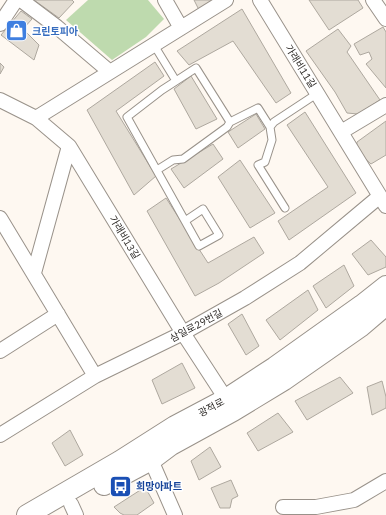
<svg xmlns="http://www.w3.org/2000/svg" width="386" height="515" font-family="'IBM Plex Sans','Noto Sans KR',sans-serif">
<rect width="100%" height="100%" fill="#fef8f1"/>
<!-- green -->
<path fill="#bedaae" d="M88 0H148L164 19 146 37 112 60 66 20Z"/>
<!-- building -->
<path fill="#e3ddd3" stroke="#aea89f" d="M34 0H72L74 2 59 18Z
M194 0H213L199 10Z
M309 0H358L363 8 329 30Z
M242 9 291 93 276 103 233 41 189 65 177 51Z
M21 11 32 19 23 29 39 45 34 60 1 35Z
M383 27 386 32V88L366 64 372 59 369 52 360 55 354 44Z
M338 29 351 46 347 52 380 100 358 114 347 113 335 92 306 51Z
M155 62 164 76 116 111 156 176 134 195 87 110Z
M0 63 4 67 0 74Z
M191 76 217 119 196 129 174 89Z
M305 112 356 193 289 240 278 221 328 187 287 125Z
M256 114 265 129 238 148 228 132Z
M386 121V155L371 164 356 150 357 142Z
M213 144 223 159 184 188 171 169Z
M240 160 275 213 250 228 218 177Z
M166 198 208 263 254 237 264 253 219 283 195 296 147 211Z
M371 240 386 257V267L368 275 352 254Z
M344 265 354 286 326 308 313 286Z
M308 290 318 310 280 340 266 320Z
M242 314 259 346 246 355 228 324Z
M182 363 195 388 162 404 152 380Z
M340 377 353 393 307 420 295 401Z
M382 381 386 397V408L372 415 367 387Z
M278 413 293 432 258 451 247 433Z
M70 430 83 455 65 466 52 443Z
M210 447 221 467 199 480 191 461Z
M231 480 238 496 232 499 230 508H220L211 488Z
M145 487 154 503 137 515H124L120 513 114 507Z"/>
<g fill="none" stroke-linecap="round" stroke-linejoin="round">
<defs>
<path id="service" d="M154 45 176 81
M270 127 272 140 265 162 258 165 285 208
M157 170 173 160 183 159 227 127 230 122 258 108 270 127 274 122 318 93
M185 221 203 209 219 235 199 246 127 117 162 90 196 68 230 122"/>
<path id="minor" d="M21 0 57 27 110 72
M165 0 181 28
M260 0 386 206
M373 0 386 19
M0 24 16 0
M0 100 36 118 69 146 183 333 226 399
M36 118 226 0
M341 132 386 105
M0 218 95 376
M34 273 69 146
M0 351 58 314
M0 435 95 376 183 333 245 298 300 263 380 196
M151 460 175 515
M71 504 76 515
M283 507H316L354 500 386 481"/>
<path id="secondary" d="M104 485 151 460 171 445 233 411 284 380 360 327 386 305
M27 515 120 461 175 426 226 399 275 367 362 305 386 286"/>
</defs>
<!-- service casing -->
<use href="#service" stroke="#99928a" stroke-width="9"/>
<!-- minor casing -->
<use href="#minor" stroke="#99928a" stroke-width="16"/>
<!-- secondary casing -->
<use href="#secondary" stroke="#99928a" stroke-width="22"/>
<!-- service -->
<use href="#service" stroke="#fff" stroke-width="7"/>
<!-- minor -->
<use href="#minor" stroke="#fff" stroke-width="14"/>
<!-- secondary -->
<use href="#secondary" stroke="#fff" stroke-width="20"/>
</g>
<!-- icons -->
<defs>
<symbol id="shop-square" viewBox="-11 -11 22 22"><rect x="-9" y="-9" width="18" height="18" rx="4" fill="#3f7fe0" stroke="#fff"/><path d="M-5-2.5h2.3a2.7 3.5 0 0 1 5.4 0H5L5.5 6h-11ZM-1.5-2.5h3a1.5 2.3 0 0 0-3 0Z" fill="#fff"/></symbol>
<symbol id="bus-square" viewBox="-11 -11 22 22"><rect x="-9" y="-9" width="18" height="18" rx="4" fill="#1a4fb4" stroke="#fff"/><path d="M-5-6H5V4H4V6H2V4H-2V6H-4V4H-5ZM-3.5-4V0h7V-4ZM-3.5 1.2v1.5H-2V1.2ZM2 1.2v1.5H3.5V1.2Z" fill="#fff"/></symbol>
</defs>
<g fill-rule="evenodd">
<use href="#shop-square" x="4" y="18" width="25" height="25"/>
<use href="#bus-square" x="108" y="474" width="25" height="25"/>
</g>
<g text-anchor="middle" stroke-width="3" stroke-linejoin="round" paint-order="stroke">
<!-- shop labels -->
<g font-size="10" font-weight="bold" fill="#366cbe" stroke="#fff" text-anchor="start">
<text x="32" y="35">크린토피아</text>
</g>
<!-- street labels -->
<g font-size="10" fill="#302d2a" stroke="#fff">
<text transform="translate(301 66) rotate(58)" y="4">가래비11길</text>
<text transform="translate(125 237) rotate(59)" y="4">가래비13길</text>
<text transform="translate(196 325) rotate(-28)" y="4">삼일로29번길</text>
<text transform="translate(211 407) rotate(-28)" y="4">광적로</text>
</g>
<!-- transit labels -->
<g font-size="10" font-weight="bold" fill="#164399" stroke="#fff" text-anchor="start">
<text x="136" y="490">희망아파트</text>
</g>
</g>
</svg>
